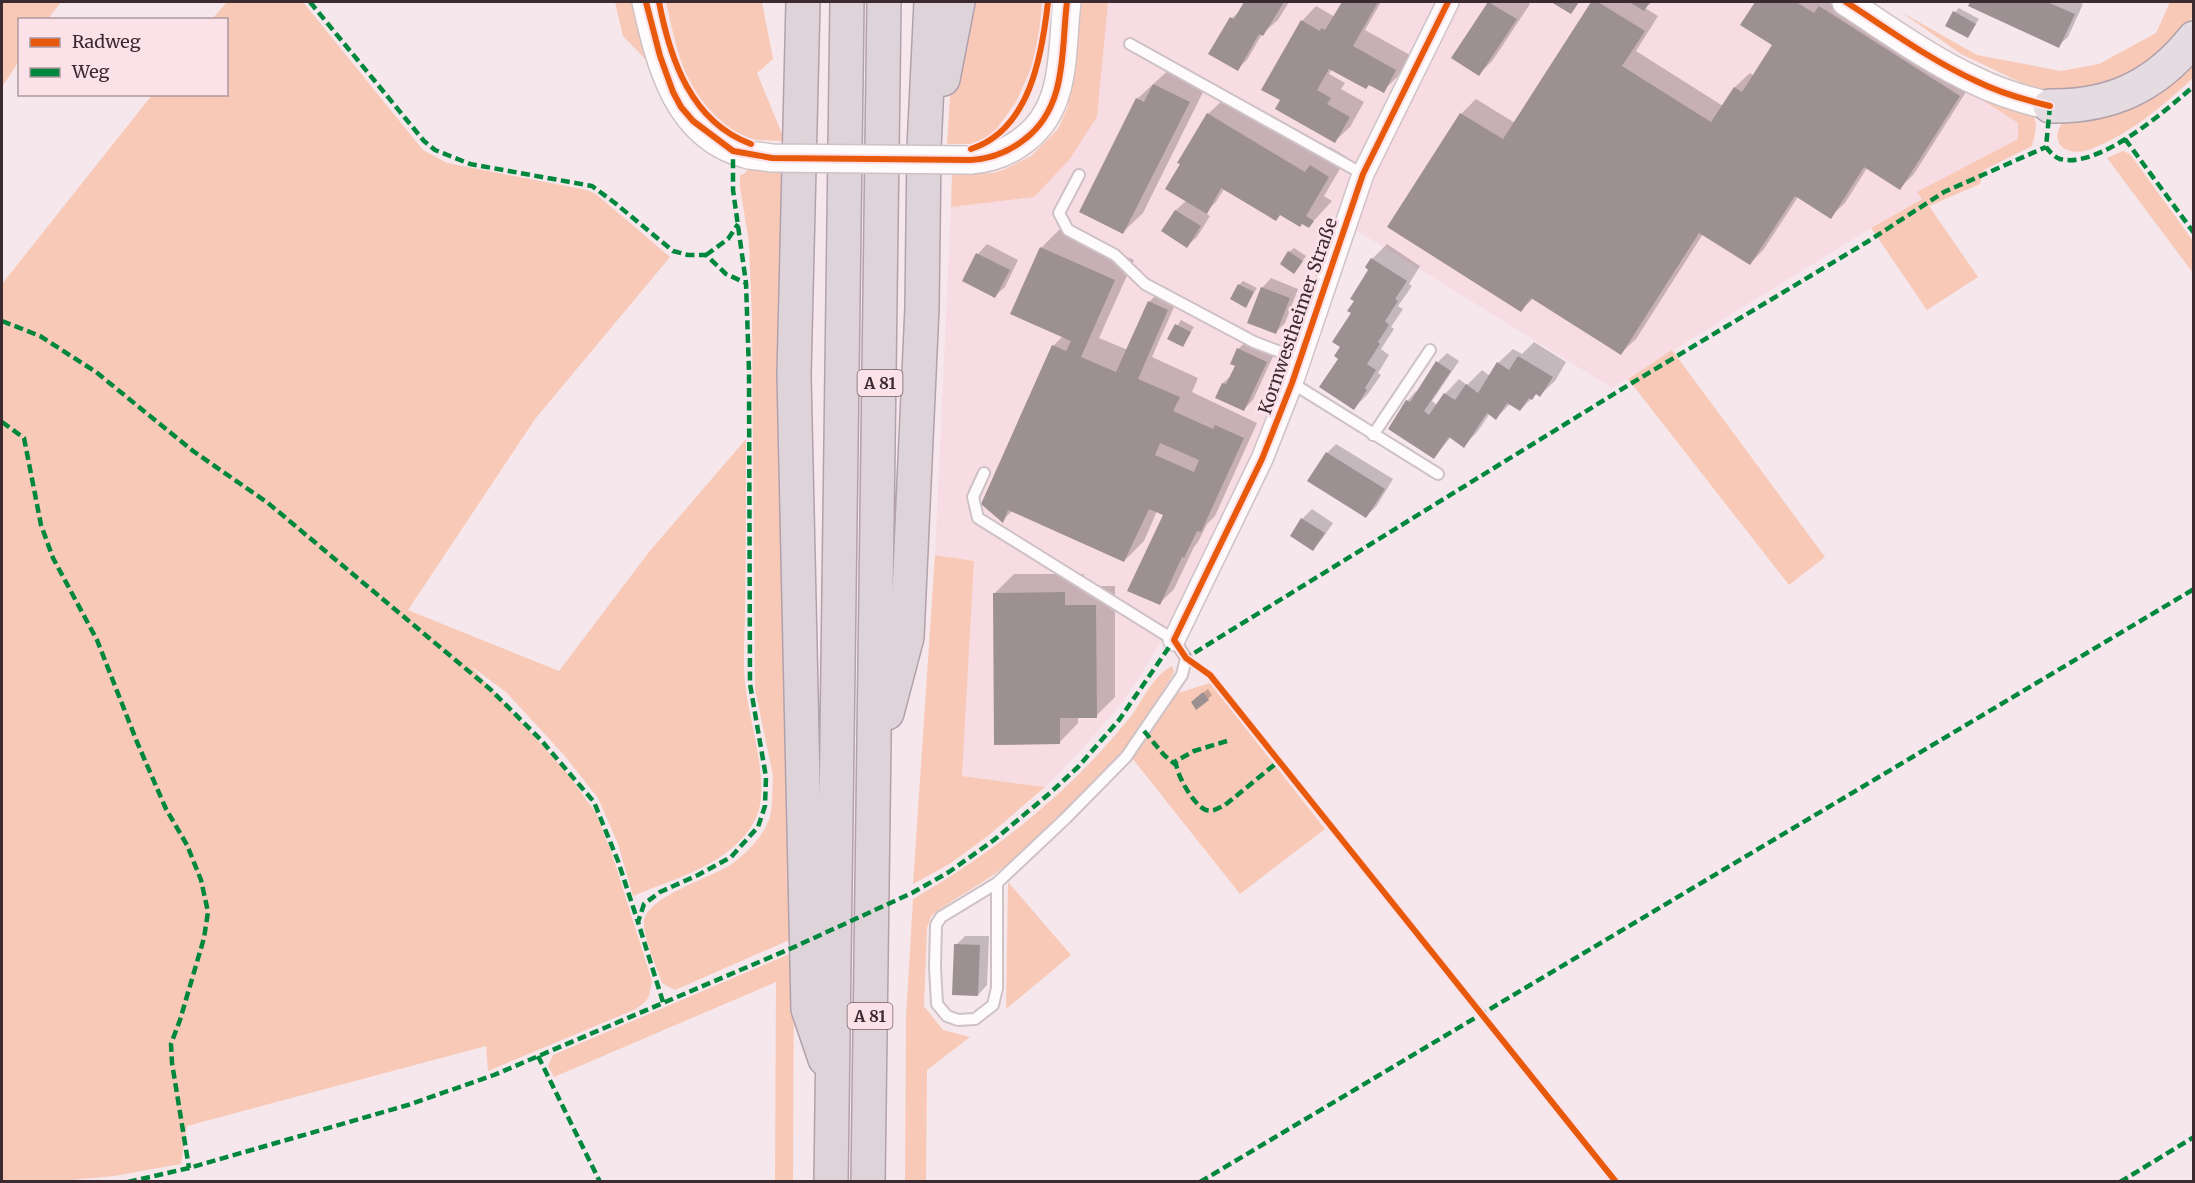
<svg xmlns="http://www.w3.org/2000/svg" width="2195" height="1183" font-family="Merriweather,serif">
<rect width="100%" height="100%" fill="#f5e7eb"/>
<!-- built -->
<path fill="#f8dce4" d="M1108 2H1827L2018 123V139L1918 192 1922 198 1871 228 1612 388 1346 224 1301 360 1174 640 1161 642 1125 699 1085 746 1045 787 962 776 974 561 935 555 951 207 1034 197Z"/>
<!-- green -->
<path fill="#f8c9b7" d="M2 2H61L48 19 20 20 19 61 2 87Z
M227 2H303L423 150 447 163 587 190 596 194 670 257 535 419 408 610 559 671 649 552 746 439C746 495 746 551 745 608 745 635 742 663 746 690 750 725 772 788 755 820 732 864 676 878 633 896L618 844 598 798 564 755 506 692 471 666 567 773 596 813 612 854 652 981 649 996 646 1001 636 1009 488 1071 486 1046 187 1126 181 1164 114 1176 59 1181H2V284L152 95 226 94V20L212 19Z
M615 2H636L651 65 623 36Z
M666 2H762L773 59 757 73 785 141C774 141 763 141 753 139 742 137 729 128 721 121 682 85 677 50 666 2Z
M969 2H1042L1037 55 1016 102 993 134 977 144H947L951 80Z
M1076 2H1108L1097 117 1069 160 1034 197 951 207 952 175 992 173 1003 170 1031 156 1058 129 1068 106Z
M2170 2H2194L2193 15 2185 33 2167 55 2097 91H2048L2022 83 1961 54 1901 12 1977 55 2061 71 2099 64 2156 33Z
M2193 56V78C2163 106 2130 134 2091 149 2062 160 2044 137 2070 115Z
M1943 75 2030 112C2040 121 2035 134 2032 146L1984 170 1980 184 1929 206 1978 277 1927 310 1871 228 1922 199 1917 192 2018 139V123Z
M2123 151 2130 154 2193 241V273L2107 158Z
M748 169 786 172 794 938 675 990 662 983C657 968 643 937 644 922 646 896 713 878 733 863 748 852 764 835 770 817 773 804 772 789 773 776L755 689 752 317 749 243 740 187V175L744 174Z
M1672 350 1825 557 1789 585 1628 379Z
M935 555 974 561 962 776 1045 787 989 835 951 863 913 884Z
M1172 666 1174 671 1172 676C1155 704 1139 731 1119 756 1086 797 1038 843 996 873 975 888 951 900 931 916L927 928 924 1006 943 1030 970 1037 927 1070 926 1181 905 1182 906 1017 913 899C984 858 1047 810 1102 750 1112 739 1122 727 1132 715 1143 699 1154 675 1172 666Z
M1210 683 1325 829 1240 894 1132 758 1175 694Z
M1008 882 1071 955 1006 1009Z
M794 952 793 1181H775L776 982 554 1077 548 1066 553 1055Z"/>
<!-- shadow -->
<path fill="#0003" d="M1246 2H1289L1278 20 1262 34 1247 60 1237 69 1211 54 1232 18 1242 9Z
M1344 2H1381L1365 30 1410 55 1398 76 1383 91 1332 69 1329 74 1345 83 1341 89 1364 102 1350 127 1335 141 1282 100 1302 21 1316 6 1335 17Z
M1489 2H1527L1530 4 1493 60 1479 74 1453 57Z
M1593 2H1652L1645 8 1658 16 1636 51 1723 106 1735 87 1750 73 1754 76 1774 45 1742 25 1757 2H1848L1973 81 1914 174 1900 188 1867 168 1845 203 1830 217 1798 197 1764 249 1750 264 1703 234 1636 339 1621 353 1534 298 1521 310 1389 227 1461 114 1476 99 1515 123Z
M1972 2H2077L2083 4 2068 37 2058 46 1970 5Z
M1959 8 1979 19 1968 36 1955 12Z
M1174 65 1208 82 1143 213 1123 232 1137 99Z
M1228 95 1325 153 1330 147 1347 157 1324 196 1332 201 1309 226 1224 189 1216 202 1205 213 1210 216 1197 237 1187 246 1163 231 1176 210 1187 200 1208 114Z
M1061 228 1134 260 1099 338 1128 350 1149 302 1159 292 1177 300 1152 357 1198 378 1192 392 1257 423 1215 516 1207 524 1198 542 1194 547 1174 589 1159 604 1165 514 1157 511 1144 541 1124 561 1012 511 1002 521 1053 346 1063 336 1012 313 1042 247Z
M987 244 1018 260 1005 287 995 296 978 254Z
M1387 244 1420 266 1409 284 1412 286 1398 306 1403 309 1391 327 1394 329 1381 349 1389 355 1378 373 1381 375 1368 394 1354 408 1340 358 1353 313 1370 269 1372 259Z
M1294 248 1306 256 1298 268 1289 252Z
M1271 278 1298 289 1285 323 1276 332 1262 288Z
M1243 281 1257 288 1245 306 1239 285Z
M1181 320 1194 327 1183 345 1169 338Z
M1248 340 1275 352 1253 400 1243 410 1223 383 1233 374 1237 365 1238 349Z
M1534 342 1566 362 1555 381 1540 395 1537 393 1520 410 1510 404 1496 418 1490 413 1478 431 1464 446 1451 437 1434 457 1407 401 1416 391 1418 392 1438 362 1447 353 1459 361 1432 401 1437 405 1445 394 1459 379 1467 385 1482 370 1490 376 1498 363 1513 349 1522 354Z
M1336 444 1393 479 1376 507 1366 516 1327 453Z
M1312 509 1333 523 1322 539 1313 549 1302 519Z
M1014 574H1084V586H1115V697L1096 716H1078V723L1059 743 994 594Z
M1208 689 1212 695 1208 699 1197 698Z
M965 936H989L987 985 978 995 956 945Z"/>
<!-- building -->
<path fill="#9d9092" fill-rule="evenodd" d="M1244 2H1284L1263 36 1259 34 1238 71 1208 54 1230 17 1234 19Z
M1342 2H1378L1353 46 1396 70 1384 93 1369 85 1366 89 1329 69 1317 90 1331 98 1327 104 1350 117 1335 143 1275 109 1280 100 1261 90 1301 20 1320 31 1321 28 1325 30Z
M1488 2 1517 19 1479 76 1451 58Z
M1551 2H1579L1571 14Z
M1591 2H1598L1645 31 1622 66 1711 122 1734 87 1742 92 1772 45 1740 25 1755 2H1796L1814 13 1819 6 1960 96 1900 190 1864 167 1831 219 1795 196 1750 265 1699 233 1621 355 1531 298 1521 312 1387 227 1460 113 1503 139Z
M1629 2H1650L1644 11Z
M1970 2H2047L2075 14 2059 48 1968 6Z
M1953 11 1976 24 1968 38 1945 26Z
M1153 84 1190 102 1123 234 1079 212 1136 98 1144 102Z
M1207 113 1305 172 1310 165 1329 177 1306 216 1314 221 1309 228 1302 224 1300 227 1280 215 1276 221 1221 188 1207 214 1165 189 1180 164 1177 163Z
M1175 210 1201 226 1187 248 1161 231Z
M1040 247 1115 280 1081 357 1116 372 1148 301 1168 310 1138 379 1180 397 1173 411 1213 429 1215 425 1244 438 1201 532 1197 531 1184 558 1182 557 1160 605 1127 591 1163 515 1149 509 1124 562 1008 510 1003 523 981 504 1052 345 1066 351 1071 341 1010 314ZM1160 443 1199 460 1194 472 1155 455Z
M1288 251 1303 261 1294 274 1280 264Z
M976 253 1010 270 995 298 962 281Z
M1371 258 1407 281 1395 299 1398 301 1385 321 1389 325 1378 342 1380 344 1367 364 1376 370 1365 388 1367 390 1354 410 1319 387 1338 359 1334 356 1340 347 1332 342 1351 313 1347 311 1354 301 1350 299 1368 270 1365 267Z
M1238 284 1254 292 1246 308 1230 299Z
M1261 287 1290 298 1276 334 1247 323Z
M1175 324 1191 332 1183 347 1167 339Z
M1237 348 1267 362 1244 411 1215 398 1222 383 1226 384 1235 366 1230 364Z
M1518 356 1553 377 1540 397 1536 394 1532 400 1529 398 1520 411 1507 403 1496 420 1487 413 1464 448 1449 437 1434 459 1388 429 1406 400 1410 402 1436 361 1451 371 1424 411 1429 415 1444 393 1455 400 1466 384 1478 393 1497 362 1509 370Z
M1326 452 1385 489 1366 518 1307 481Z
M1301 518 1325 533 1313 551 1290 536Z
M1065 592V605H1096L1097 718H1060V744L994 745 993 593Z
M1203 692 1209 700 1196 710 1191 702Z
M954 944 980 945 978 996 952 995Z"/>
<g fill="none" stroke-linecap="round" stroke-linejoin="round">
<defs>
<path id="service" d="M1130 44 1363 174
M1079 175 1059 213 1068 230 1115 255 1145 284 1254 342 1301 360
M1292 383 1438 474
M1373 435 1430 350
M984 473 973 497 978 518 1174 640 1186 658 1182 675 1126 757 1066 818 997 883 941 917 936 925 935 967 937 1004 947 1016 958 1020 975 1019 993 1005 997 988V883"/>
<path id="minor" d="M1174 640 1262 459 1292 383 1363 174 1448 2"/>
<path id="tertiary" d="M646 2C660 64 677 138 749 155
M1846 2C1888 29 1930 60 1976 81 2000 93 2025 100 2050 106
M970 160C991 159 1009 152 1025 139 1068 106 1061 49 1067 2"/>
<path id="trunk" d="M2050 106C2111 107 2156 86 2194 38"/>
<path id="motorway" d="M803 2 794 375 808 1009 825 1059
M943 79 958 2
M887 713 907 637 922 308 924 148 931 2
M831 1182 847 2
M868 1182 884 2"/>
</defs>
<!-- service casing -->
<use href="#service" stroke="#cfc2c5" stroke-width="14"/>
<!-- minor casing -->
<use href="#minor" stroke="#cfc2c5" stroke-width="24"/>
<!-- tertiary casing -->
<use href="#tertiary" stroke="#cfc2c5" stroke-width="30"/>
<!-- trunk casing -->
<use href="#trunk" stroke="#b2a1ab" stroke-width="36"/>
<!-- motorway casing -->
<use href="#motorway" stroke="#b2a1ab" stroke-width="36"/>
<!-- service -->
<use href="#service" stroke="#fefbfc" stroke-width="10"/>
<!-- minor -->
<use href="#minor" stroke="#fefbfc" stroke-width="21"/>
<!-- tertiary -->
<use href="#tertiary" stroke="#fefbfc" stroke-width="27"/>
<!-- trunk -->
<use href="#trunk" stroke="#e4dce0" stroke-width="33"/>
<!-- motorway -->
<use href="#motorway" stroke="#ddd3d9" stroke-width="33"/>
<defs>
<path id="tertiary-bridge" d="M749 155 772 158 970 160"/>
</defs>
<!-- tertiary-bridge casing -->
<use href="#tertiary-bridge" stroke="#cfc2c5" stroke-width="30" stroke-linecap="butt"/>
<!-- tertiary-bridge -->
<use href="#tertiary-bridge" stroke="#fefbfc" stroke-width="27"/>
<!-- quiet -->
<path stroke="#00873e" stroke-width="4.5" stroke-dasharray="9 4.5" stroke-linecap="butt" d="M310 2 424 141 435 150 470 164 592 186 615 203 673 251 688 255H706L726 274 746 283
M2050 106 2046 147C2050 152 2054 157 2060 159 2099 169 2165 111 2194 86
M2125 139 2194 233
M706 255 728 239 738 224
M2 321 40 336 96 372 193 451 268 503 490 689 540 739 594 802 618 861 638 922
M2 422 24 438 41 525 53 558 97 640 137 742 166 809 187 845 201 880 208 912 204 938 180 1020 171 1044 172 1063 189 1168
M1189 660 1186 658 1622 389 1867 242 1944 192 2046 147
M1144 731 1164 755 1176 765
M1227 741 1194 751 1176 761C1175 773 1194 806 1206 810 1213 812 1219 808 1225 805L1279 761
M663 1002 638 922 644 904 660 892 698 875 731 857 758 827 765 806 766 777 750 684 749 372 746 283 733 190V151
M538 1056 600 1182
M128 1182 189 1168 408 1105 494 1075 792 948 912 893 949 872 994 840 1050 793 1078 767 1119 720 1174 640
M1200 1182 2194 589
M2120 1182 2194 1137"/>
<defs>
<path id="cycleway" d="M646 2 660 56 673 92 681 107 693 121 733 151 772 158 970 160C991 159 1009 152 1025 139 1068 106 1061 49 1067 2
M659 2C670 59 691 122 751 144
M1448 2 1363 174 1292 383 1262 459 1174 640 1186 658 1210 675 1616 1182
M1846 2C1888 29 1930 60 1976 81 2000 93 2025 100 2050 106
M971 149C1030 130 1042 55 1048 2"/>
</defs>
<!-- cycleway casing -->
<use href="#cycleway" stroke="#fbe1e8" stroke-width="10"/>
<!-- cycleway -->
<use href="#cycleway" stroke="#e8590c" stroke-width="6"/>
</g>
<g text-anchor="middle" stroke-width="6" stroke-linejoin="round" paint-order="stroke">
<!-- shield labels -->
<g fill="#fbe1e8" stroke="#756267" stroke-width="1.5">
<rect x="857.5" y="370" width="45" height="26" rx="4.5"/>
<rect x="847.5" y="1003" width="45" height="26" rx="4.5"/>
</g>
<g font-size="16" font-weight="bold" fill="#3b2b30">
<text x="880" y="389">A 81</text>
<text x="870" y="1022">A 81</text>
</g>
<!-- street labels -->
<g font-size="18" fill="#3b2b30" stroke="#fbe1e8">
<text transform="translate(1298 316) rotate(-71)" y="6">Kornwestheimer Straße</text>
</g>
</g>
<!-- border -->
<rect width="2195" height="1183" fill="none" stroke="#3b2b30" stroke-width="6"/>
<!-- legend -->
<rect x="18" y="18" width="210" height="78" fill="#fbe1e8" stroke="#ae989e" stroke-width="1.5"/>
<rect x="30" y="38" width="30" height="9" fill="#e8590c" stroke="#ae989e" stroke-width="1.5"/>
<text x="72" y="48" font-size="18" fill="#3b2b30">Radweg</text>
<rect x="30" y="68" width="30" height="9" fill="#00873e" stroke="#ae989e" stroke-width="1.5"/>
<text x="72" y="78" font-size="18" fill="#3b2b30">Weg</text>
</svg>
